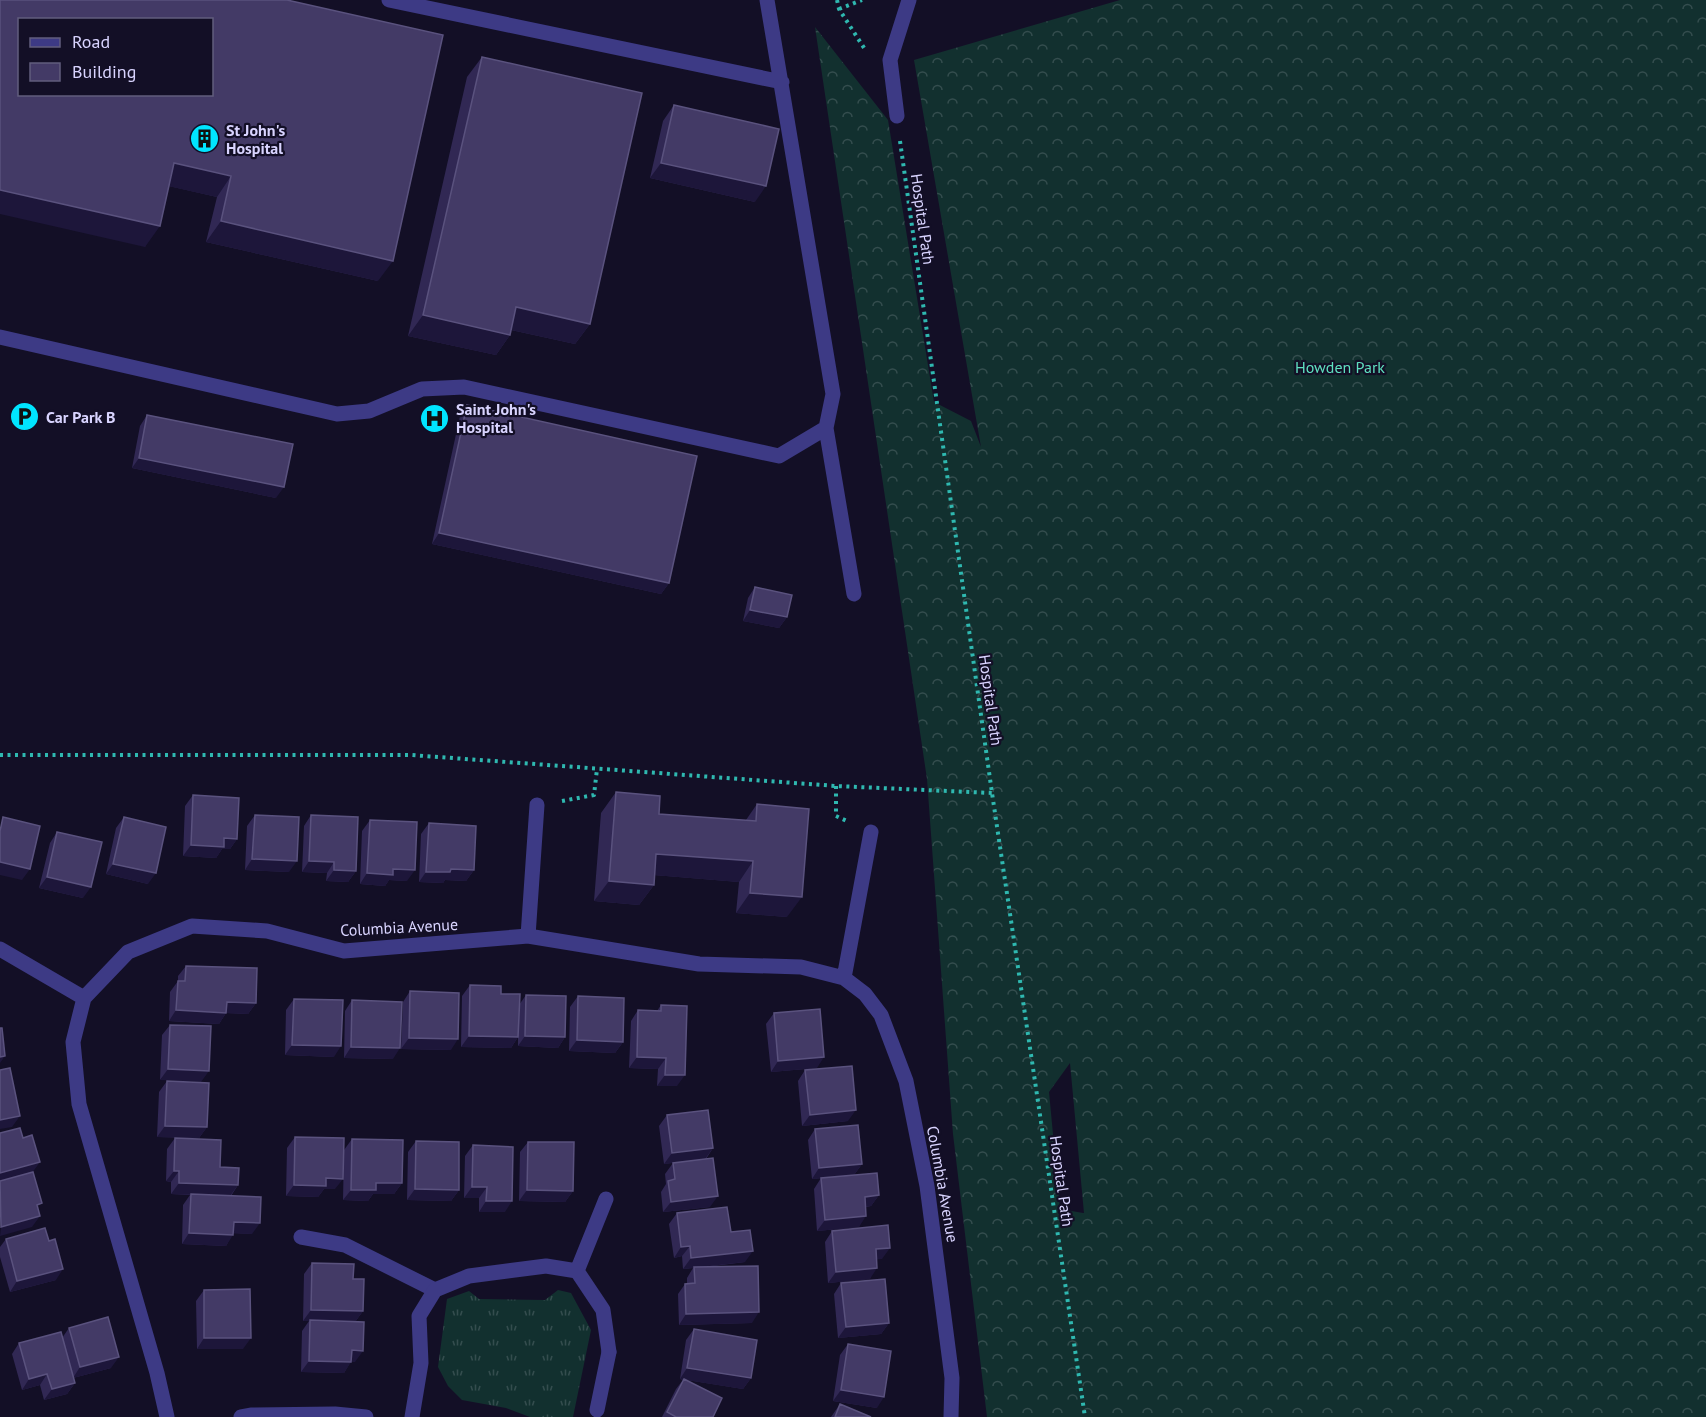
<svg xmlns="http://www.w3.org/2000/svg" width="1706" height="1417" font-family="'PT Sans',sans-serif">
<defs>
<pattern id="grass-tufts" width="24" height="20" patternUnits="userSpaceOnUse" patternTransform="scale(1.5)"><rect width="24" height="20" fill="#12302f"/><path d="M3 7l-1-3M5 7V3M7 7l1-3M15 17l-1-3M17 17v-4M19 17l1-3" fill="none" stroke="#344d4e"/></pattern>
<pattern id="forest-crowns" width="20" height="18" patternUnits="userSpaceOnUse" patternTransform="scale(1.5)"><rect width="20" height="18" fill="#12302f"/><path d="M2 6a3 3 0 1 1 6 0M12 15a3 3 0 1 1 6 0" fill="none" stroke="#344d4e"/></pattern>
</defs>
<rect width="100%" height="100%" fill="#130f26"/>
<!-- grass -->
<path fill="url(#grass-tufts)" d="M558 1290 571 1293 591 1330 573 1417H530L506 1408 462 1400 448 1386 438 1367 447 1299 469 1291 479 1299 545 1300Z"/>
<!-- forest -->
<path fill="url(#forest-crowns)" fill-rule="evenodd" d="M1120 0H1706V1417H987L953 1134 927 779 815 27 888 120 934 402 971 421 981 447 914 60ZM1070 1063 1084 1213H1083L1060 1209 1049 1092Z"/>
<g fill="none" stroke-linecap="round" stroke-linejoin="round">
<!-- path -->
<path stroke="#2fb8b0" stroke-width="4" stroke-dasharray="3 4.5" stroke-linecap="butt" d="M837 0 839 9 866 51
M839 9 862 0
M900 141 992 793 1085 1417
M0 755H411L836 786 992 793
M836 786V816L849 822
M562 801 594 795 597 769"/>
<!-- lane -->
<path stroke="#3d3a85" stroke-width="15" d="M389 0 782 82
M897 116 890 60 909 0
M0 337 337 414 369 411 422 389 464 387 779 456 826 428 833 394 767 0
M826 428 854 594
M301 1237 345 1245 435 1290
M597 1410 609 1352"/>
<!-- street -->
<path stroke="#3d3a85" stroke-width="15" d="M528 936 537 805
M0 949 84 998
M844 978 871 832
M577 1271 606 1199
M167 1417 157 1373 79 1104 73 1042 84 998 128 952 192 926 267 931 344 951 528 936 699 964 801 967 844 978 865 994 881 1015 906 1081 927 1186 952 1378 951 1417
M241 1417 252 1415 335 1414 366 1417
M412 1417 421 1363 419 1316 435 1290 469 1276 546 1266 577 1271 603 1310 609 1352"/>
</g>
<!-- wall -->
<path fill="#312854" d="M0 0 378 281 206 242 217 197 169 186 145 247Z
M482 57 590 324 575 344 511 330 510 335 496 355 408 336 467 77Z
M674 105 755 202 650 178 663 121Z
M467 405 669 583 661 594 432 544 460 416Z
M147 415 276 498 132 468 140 426Z
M755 587 787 617 779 628 743 621 748 598Z
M616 792 659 814 746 820 757 804 787 917 736 913 739 882 654 875V885L639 905 594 901 601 813Z
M193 795 237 839 230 849H222L216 858 183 856 185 806Z
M255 815 289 872 245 870 247 826Z
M311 815 356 871 348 882 326 881 327 873 302 872 304 826Z
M124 817 148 884 106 874 116 828Z
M370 820 407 881 389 880 385 886 360 884 362 831Z
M429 823 474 870 466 881 445 880 443 883 419 882 421 834Z
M57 832 83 898 39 888 50 843Z
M186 966 256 1003 248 1014 226 1013 219 1024 169 1021 170 992 178 981V976Z
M470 985 501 994 519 1005 526 995 565 1037 558 1048 518 1046V1037L511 1048 461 1047 462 996Z
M410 991 451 1050 401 1049 403 1002Z
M578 996 623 1042 615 1053 569 1051 570 1007Z
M294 999 334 1057 285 1055 286 1010Z
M352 1000 393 1059 344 1058 345 1011Z
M661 1005 677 1086H657L658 1069 629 1068 631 1021 638 1010 657 1011Z
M774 1013 817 1068 771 1072 766 1024Z
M170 1025 211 1026 160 1080 162 1035Z
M805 1070 848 1121 802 1126 798 1081Z
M167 1081 207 1127 199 1138 157 1137 159 1092Z
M667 1115 713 1148 706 1159 710 1207 663 1212 661 1192 666 1184 665 1174 673 1163 687 1161 664 1164 659 1126Z
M815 1129 862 1164 854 1175 812 1179 808 1140Z
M295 1137 335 1189H324L318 1197 286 1196 287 1148Z
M175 1138 220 1167 238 1185 231 1196 252 1234 233 1233 226 1246 182 1244 183 1205 190 1195 171 1194V1182L166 1181 167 1149Z
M352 1139 402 1183 394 1194H373L368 1201 343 1200 344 1150Z
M416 1141 459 1190 451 1201 407 1200 408 1152Z
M528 1142 573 1191 565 1202 519 1201 520 1152Z
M473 1145 505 1212H479V1198H464L465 1156Z
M821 1178 879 1195 871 1206 866 1207 859 1227 817 1231 814 1189Z
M677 1213 731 1232 745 1262 705 1267 752 1323 679 1325 678 1294 685 1284 687 1283V1278L693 1268 683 1269 682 1256 674 1258 669 1224Z
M832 1231 882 1259H877L870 1279 828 1283 825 1242Z
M6 1239 56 1280 10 1292 0 1257V1247Z
M312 1263 353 1279 363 1311 355 1322V1362L351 1361 344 1373 301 1372 302 1331 309 1321H303L304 1274Z
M841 1283 889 1323 881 1334 838 1338 834 1294Z
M204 1290 243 1349H197L196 1301Z
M69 1328 111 1368 73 1378 75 1383 67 1394 44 1400 40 1385 22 1390 12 1354 19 1343 62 1338Z
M694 1329 751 1378 743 1389 687 1380 713 1417H662L676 1389 683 1380 680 1379 686 1340Z
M848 1344 877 1408 833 1401 840 1355Z
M840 1404 871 1417H831Z"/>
<!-- shaded-wall -->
<path fill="#1d163a" d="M174 163 231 176 217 197 159 184Z
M661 163 766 186 755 202 650 178Z
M0 190 160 226 145 247 0 214Z
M221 221 393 261 378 281 206 242Z
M516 307 590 324 575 344 502 328Z
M423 315 510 335 496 355 408 336Z
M139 458 284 487 276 498 132 468Z
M439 533 669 583 661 594 432 544Z
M750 610 787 617 779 628 743 621Z
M224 838 237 839 230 849H222L216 858 183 856 191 845Z
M656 854 753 861 739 882 641 874Z
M252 859 297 861 289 872 245 870Z
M309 861 334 862 327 873 302 872Z
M0 862 30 869 22 880 0 875Z
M113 864 156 873 148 884 106 874Z
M393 869 415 870 407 881 389 880 385 886 360 884 367 873Z
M451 869 474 870 466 881 445 880 443 883 419 882 426 872Z
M334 870 356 871 348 882 326 881Z
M47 877 91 887 83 898 39 888Z
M609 881 654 885 639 905 594 901Z
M750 893 802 897 787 917 736 913Z
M227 1002 256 1003 248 1014 226 1013 219 1024 169 1021 176 1010Z
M469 1036 518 1037 511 1048 461 1047Z
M525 1036 565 1037 558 1048 518 1046Z
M409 1038 458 1039 451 1050 401 1049Z
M577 1040 623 1042 615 1053 569 1051Z
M292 1045 341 1046 334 1057 285 1055Z
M351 1047 400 1048 393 1059 344 1058Z
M5 1056 0 1063V1057Z
M637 1057 666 1058 658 1069 629 1068Z
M824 1057 817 1068 771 1072 778 1061Z
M168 1069 209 1071 201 1082 160 1080Z
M665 1075H685L677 1086H657Z
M856 1110 848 1121 802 1126 810 1115Z
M20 1116 12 1127 0 1129V1120Z
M165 1126 207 1127 199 1138 157 1137Z
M713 1148 705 1159 664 1164 672 1153Z
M40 1162 32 1173 0 1182V1173Z
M862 1164 854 1175 812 1179 819 1168Z
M174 1171H179L171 1182 166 1181Z
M326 1178 343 1179 335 1189H324L318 1197 286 1196 294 1185Z
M179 1183 238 1185 230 1196 171 1194Z
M376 1183H402L394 1194H373L368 1201 343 1200 351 1190Z
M472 1187H487L479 1198H464Z
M415 1189 459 1190 451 1201 407 1200Z
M527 1190 573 1191 565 1202 519 1201Z
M879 1195 871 1206 857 1208 865 1197Z
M718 1196 710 1207 663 1212 671 1202Z
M486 1201H512L505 1212H479Z
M40 1216 32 1227 0 1236 1 1227Z
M866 1216 859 1227 817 1231 825 1220Z
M234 1222 260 1223 252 1234 226 1233Z
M189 1233 233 1235 226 1246 182 1244Z
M690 1246 682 1256 674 1258 681 1247Z
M890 1248 882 1259 868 1260 876 1249Z
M753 1251 745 1262 683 1269 691 1258Z
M877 1268 870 1279 828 1283 836 1272Z
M63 1269 56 1280 10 1292 17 1281Z
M311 1310 363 1311 355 1322 303 1321Z
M759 1312 752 1323 679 1325 686 1314Z
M889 1323 881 1334 838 1338 846 1327Z
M204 1338H251L243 1349H197Z
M352 1350 363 1351 355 1362 344 1361Z
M119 1357 111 1368 73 1378 80 1367Z
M309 1361 351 1362 344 1373 301 1372Z
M687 1368 751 1378 743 1389 680 1379Z
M47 1374 40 1385 22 1390 29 1379Z
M75 1383 67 1394 44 1400 52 1389Z
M841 1390 884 1397 877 1408 833 1401Z"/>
<!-- building -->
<path fill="#433a66" stroke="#5a527e" stroke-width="1.5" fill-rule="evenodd" d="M0 0H287L443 35 393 261 221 221 231 176 174 163 160 226 0 190ZM20 20H212V94H20Z
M482 57 642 93 590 324 516 307 510 335 423 315Z
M674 105 779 129 766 186 661 163Z
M467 405 697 456 669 583 439 533Z
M147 415 293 444 284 487 139 458Z
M755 587 792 595 787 617 750 610Z
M616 792 660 796 659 814 756 821 757 804 809 809 802 897 750 893 753 861 656 854 654 885 609 881Z
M193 795 239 798 237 839 224 838V847L191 845Z
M255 815 299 817 297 861 252 859Z
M311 815 358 817 356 871 334 870V862L309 861Z
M3 817 40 826 30 869 0 862V831Z
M124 817 166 827 156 873 113 864Z
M370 820 417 822 415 870 393 869V875L367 873Z
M429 823 476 826 474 870 451 869 450 872H426Z
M57 832 102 842 91 887 47 877Z
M186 966 257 968 256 1003 227 1002 226 1013 176 1010 178 981H185Z
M470 985 501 986V994H520L518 1037 469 1036Z
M410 991 459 993 458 1039 409 1038Z
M526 995 566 996 565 1037 525 1036Z
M578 996 624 998 623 1042 577 1040Z
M294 999 343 1000 341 1046 292 1045Z
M352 1000 402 1002 400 1048 351 1047Z
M661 1005 687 1006 685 1075H665L666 1058 637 1057 638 1010 661 1011Z
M820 1009 824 1057 778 1061 774 1013Z
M170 1025 211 1026 209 1071 168 1069Z
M0 1028H2L5 1056 0 1057Z
M852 1066 856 1110 810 1115 805 1070Z
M10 1068 20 1116 0 1120V1070Z
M167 1081 209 1083 207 1127 165 1126Z
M708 1110 713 1148 672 1153 667 1115Z
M858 1125 862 1164 819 1168 815 1129Z
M20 1128 23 1138 32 1135 40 1162 0 1173V1133Z
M295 1137 344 1138 343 1179 326 1178V1186L294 1185Z
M175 1138 221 1140 220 1167 239 1168 238 1185 179 1183V1171H174Z
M352 1139 403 1140 402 1183H376V1190H351Z
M416 1141 459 1142V1190L415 1189Z
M528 1142H574L573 1191 527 1190Z
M473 1145 513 1147 512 1201H486L487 1187H472Z
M713 1158 718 1196 671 1202 668 1181 675 1179 673 1163Z
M33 1172 42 1203 37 1205 40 1216 1 1227 0 1181Z
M877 1173 879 1195 865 1197 866 1216 825 1220 821 1178Z
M191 1194 261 1197 260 1223 234 1222 233 1235 189 1233Z
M727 1207 731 1232 750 1230 753 1251 691 1258 690 1246 681 1247 677 1213Z
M888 1225 890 1248 876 1249 877 1268 836 1272 832 1231Z
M45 1228 49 1241 55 1239 63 1269 17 1281 6 1239Z
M312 1263 354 1264 353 1279H364L363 1311 311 1310Z
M758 1266 759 1312 686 1314 685 1284 695 1283 694 1267Z
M885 1279 889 1323 846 1327 841 1283Z
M250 1289 251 1338H204V1290Z
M108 1317 119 1357 80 1367 69 1328Z
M310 1320 364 1322 363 1351 352 1350 351 1362 309 1361Z
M694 1329 757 1340 751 1378 687 1368Z
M61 1332 75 1383 52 1389 47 1374 29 1379 19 1343Z
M848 1344 891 1351 884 1397 841 1390Z
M684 1379 722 1398 713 1417H676L667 1412Z
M840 1404 871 1417H835Z"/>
<!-- icons -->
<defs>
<symbol id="building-disc" viewBox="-11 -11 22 22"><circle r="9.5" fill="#00e5ff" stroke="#130f26"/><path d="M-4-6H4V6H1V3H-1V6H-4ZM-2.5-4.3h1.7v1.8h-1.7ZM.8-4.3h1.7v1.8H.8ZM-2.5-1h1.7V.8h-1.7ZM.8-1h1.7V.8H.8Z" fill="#111"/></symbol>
<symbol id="parking-disc" viewBox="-11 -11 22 22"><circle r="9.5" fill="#00e5ff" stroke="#130f26"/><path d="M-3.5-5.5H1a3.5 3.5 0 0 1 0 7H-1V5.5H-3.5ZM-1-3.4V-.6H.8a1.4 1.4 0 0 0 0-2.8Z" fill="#111"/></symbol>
<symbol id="hospital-disc" viewBox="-11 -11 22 22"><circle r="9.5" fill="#00e5ff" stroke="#130f26"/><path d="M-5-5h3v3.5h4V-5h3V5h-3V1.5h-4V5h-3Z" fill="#111"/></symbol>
</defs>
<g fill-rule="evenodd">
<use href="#building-disc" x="188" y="122" width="33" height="33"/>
<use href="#parking-disc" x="8" y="400" width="33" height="33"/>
<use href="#hospital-disc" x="418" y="402" width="33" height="33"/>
</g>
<g text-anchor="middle" stroke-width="4.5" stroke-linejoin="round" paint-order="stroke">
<!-- poi labels -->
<g font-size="16" font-weight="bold" fill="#d9d4ff" stroke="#130f26" text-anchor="start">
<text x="226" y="136">St John's<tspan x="226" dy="18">Hospital</tspan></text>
<text x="456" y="415">Saint John's<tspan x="456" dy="18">Hospital</tspan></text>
<text x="46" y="423">Car Park B</text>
</g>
<!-- street labels -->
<g font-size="16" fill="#d9d4ff" stroke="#130f26">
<text transform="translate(923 219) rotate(82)" y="6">Hospital Path</text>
<text transform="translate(991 700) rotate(82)" y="6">Hospital Path</text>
<text transform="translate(399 927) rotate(-3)" y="6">Columbia Avenue</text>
<text transform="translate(1062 1181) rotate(82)" y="6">Hospital Path</text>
<text transform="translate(943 1184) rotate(80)" y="6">Columbia Avenue</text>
</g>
<!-- park labels -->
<g font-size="16" fill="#5fe0c0" stroke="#130f26">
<text x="1340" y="373">Howden Park</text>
</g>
</g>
<!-- legend -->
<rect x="18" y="18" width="195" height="78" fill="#130f26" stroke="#625e7d" stroke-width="1.5"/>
<rect x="30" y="38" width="30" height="9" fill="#3d3a85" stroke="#625e7d" stroke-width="1.5"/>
<text x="72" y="48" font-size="18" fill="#d9d4ff">Road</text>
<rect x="30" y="63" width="30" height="18" fill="#433a66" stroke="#625e7d" stroke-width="1.5"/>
<text x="72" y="78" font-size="18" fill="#d9d4ff">Building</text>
</svg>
